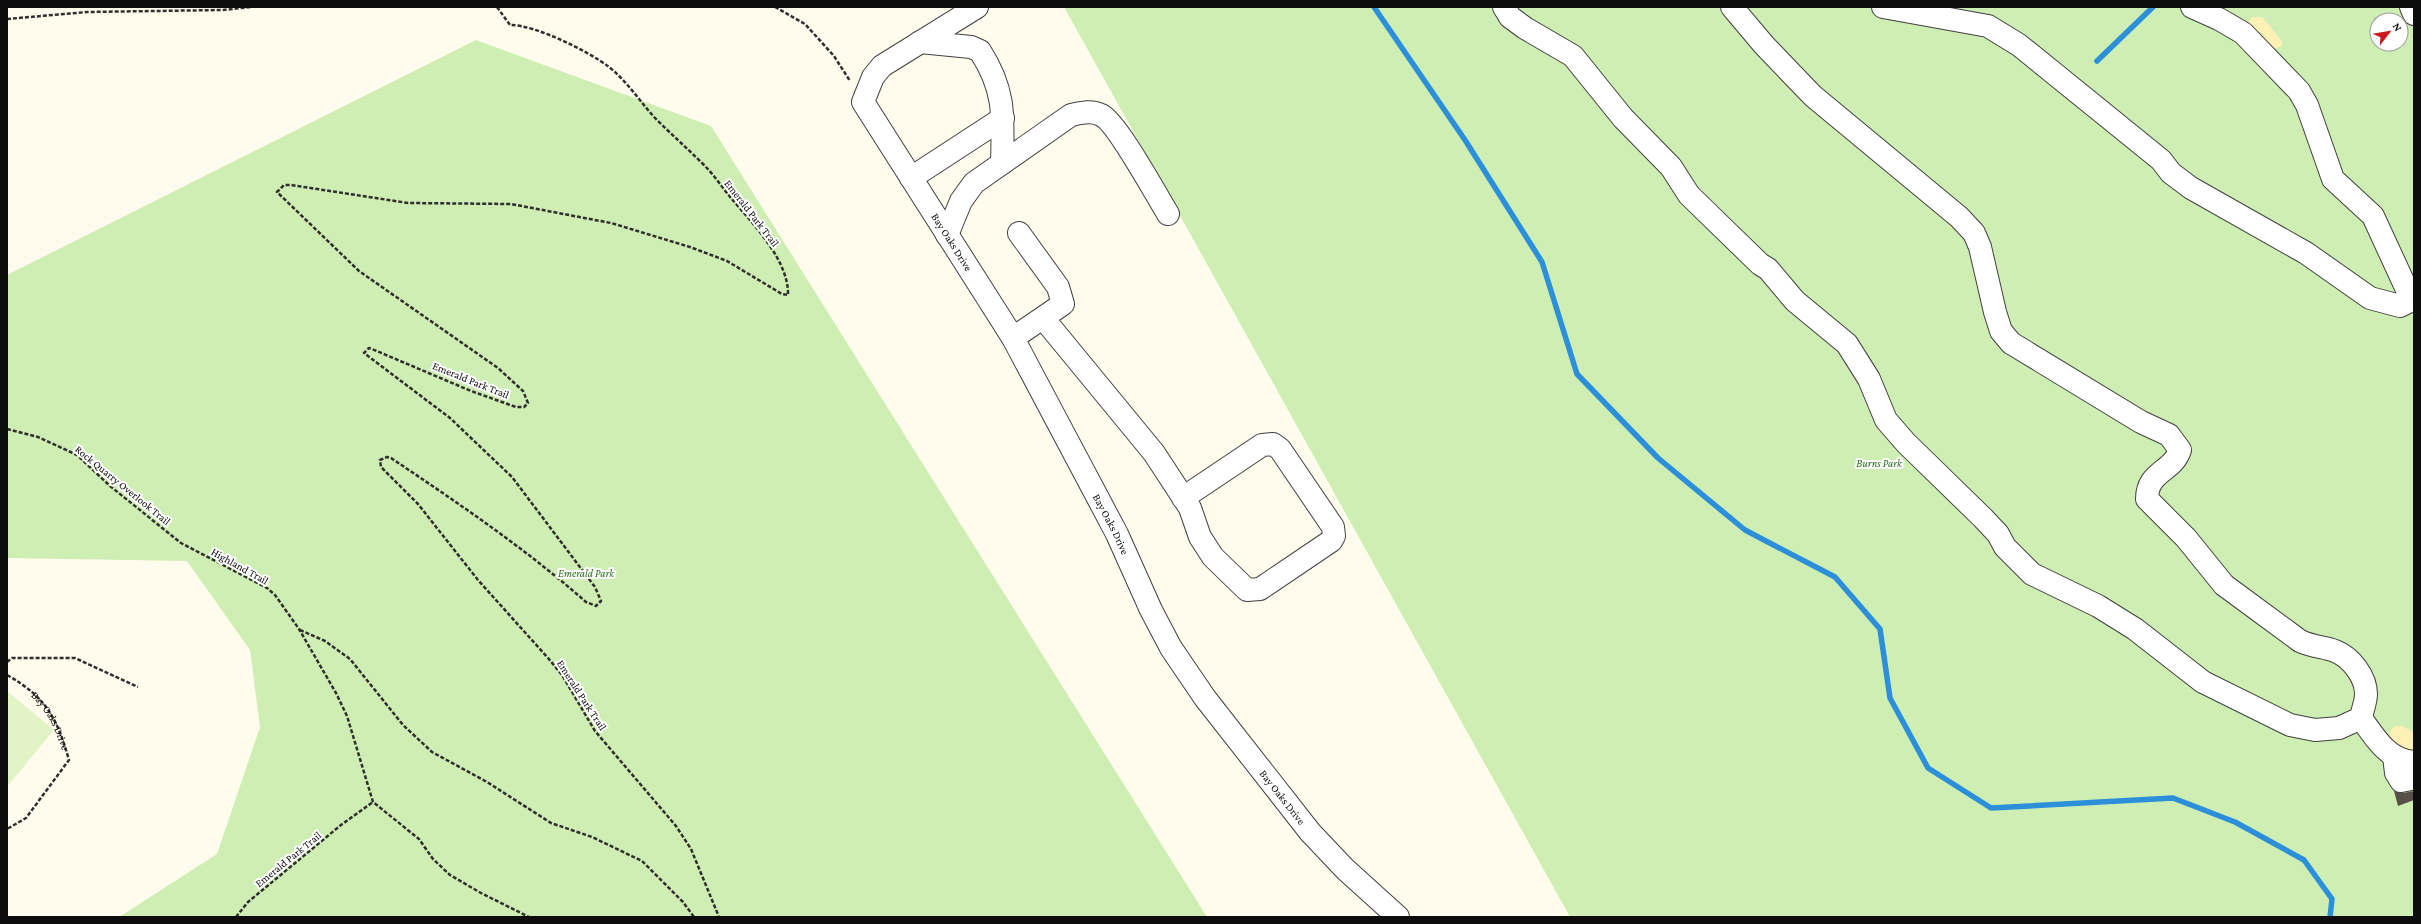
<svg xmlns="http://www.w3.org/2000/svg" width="2421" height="924" font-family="'Crimson Pro',serif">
<rect width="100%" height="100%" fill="#fffcee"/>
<!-- green -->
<path fill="#cfeeb3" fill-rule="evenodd" d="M1064 7H2414V917H1570ZM2377 20H2401V44H2377Z
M476 40 711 126 1207 917H119L217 854 260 727 250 650 187 561 7 558V275Z"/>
<!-- sand -->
<path fill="#fff1b6" d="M2253 17H2262L2282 41V46L2273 49 2265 42 2263 33 2253 31 2248 22Z
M2395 726H2401L2414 732V754H2410L2389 739 2390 732Z"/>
<!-- pitch -->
<path fill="#e2f4c6" d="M7 691 54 730 7 787Z"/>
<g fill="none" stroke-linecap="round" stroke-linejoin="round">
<!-- stream -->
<path stroke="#2c8fda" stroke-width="5.5" d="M1374 7 1465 140 1542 262 1577 374 1658 458 1745 530 1835 577 1880 629 1890 698 1928 768 1991 808 2173 798 2235 822 2304 860 2332 899 2330 917
M2097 61 2153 7"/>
</g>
<!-- building -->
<path fill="#574f49" d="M2394 791 2403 793 2414 791V800L2398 806Z"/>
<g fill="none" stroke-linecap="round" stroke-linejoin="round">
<defs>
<g id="minor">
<path id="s2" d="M977 7 882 66 873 77 863 102 1013 338 1117 534 1151 610 1171 648 1205 698 1310 832 1345 869 1398 917"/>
<path d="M1504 7 1510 17 1525 28 1573 56 1623 118 1671 167 1689 195 1760 264 1768 269 1795 301 1847 344 1869 379 1886 420 1906 443 1983 518 1998 534 2005 547 2032 574 2098 606 2135 629 2203 682 2290 725 2315 730 2339 728 2361 718C2362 711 2366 702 2366 694 2366 677 2351 657 2335 651 2324 647 2313 647 2300 641L2224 585 2186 538 2147 499C2147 471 2173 472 2180 450L2169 435 2141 422 2011 343 2001 331 1995 312 1980 247 1974 233 1959 217 1813 96 1764 45 1732 7"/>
<path d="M1883 7 1988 26 2019 45 2161 160 2171 173 2191 188 2306 253 2370 298 2400 306 2408 302V292L2373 216 2333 179 2307 105 2299 91 2243 33 2219 19 2192 7"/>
<path d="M2411 7 2414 14"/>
<path d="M920 42 971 47 980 51C1006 91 1003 118 1002 163"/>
<path d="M911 178 1003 118"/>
<path d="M947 235 961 201 974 183 1071 115C1081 113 1091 110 1101 115 1116 121 1157 196 1168 214"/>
<path d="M1043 318 1154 453 1190 508 1200 537 1213 557 1247 590 1260 589 1331 541 1334 536 1333 527 1280 449 1273 444 1262 445 1183 498"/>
<path d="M1013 338 1063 304 1058 287 1019 233"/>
<path d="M2361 718C2375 738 2388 760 2414 762"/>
<path d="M2394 756 2396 773 2401 781 2411 779 2414 774"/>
</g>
</defs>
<!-- minor casing -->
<use href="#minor" stroke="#404040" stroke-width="24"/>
<!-- path -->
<g stroke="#2f2f2f" stroke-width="2.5" stroke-dasharray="4 2" stroke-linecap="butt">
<path d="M497 7 510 25C536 25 588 51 609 67 628 82 640 102 656 119 672 135 688 149 704 165 714 175 722 187 731 198 752 223 789 260 788 295L782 294 727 261 690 247 611 223 511 204 408 203 291 185H284L277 192 359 271 498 368 523 391 528 403 524 407H516L471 391 372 349 369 348 364 353 450 418 512 477 595 587 601 601 596 606 586 602C526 549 458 503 391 458L387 457 380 460 381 467 418 504 478 580 548 658 562 675 595 731 676 826 691 849 719 917"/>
<path d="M775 7 805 24 834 56 850 81"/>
<path d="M7 19 87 12 223 10 251 7"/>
<path d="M7 429 38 437 77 455 110 486 181 543 267 588 275 595 299 629 336 693 347 716 373 802 419 839 433 859 450 875 481 893 529 917"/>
<path d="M300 630 325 641 350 659 403 725 432 752 487 782 551 823 592 837 642 861 683 902 694 917"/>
<path d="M7 662 12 658H75L138 687"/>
<path id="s1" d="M7 675C46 697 57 718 69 760L26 818 7 829"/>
<path d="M236 917 248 902 341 825 373 802"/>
</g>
<!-- minor -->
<use href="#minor" stroke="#fff" stroke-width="22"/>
</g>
<g text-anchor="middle" stroke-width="4" stroke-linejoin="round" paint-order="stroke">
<!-- street labels -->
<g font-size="11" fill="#0d0d0d" stroke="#fff">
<text transform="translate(752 213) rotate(52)" y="4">Emerald Park Trail</text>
<text dy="4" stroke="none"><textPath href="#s2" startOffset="319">Bay Oaks Drive</textPath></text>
<text transform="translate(471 380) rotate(22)" y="4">Emerald Park Trail</text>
<text transform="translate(123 485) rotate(39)" y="4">Rock Quarry Overlook Trail</text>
<text dy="4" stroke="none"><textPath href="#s2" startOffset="643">Bay Oaks Drive</textPath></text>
<text transform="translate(240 566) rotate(29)" y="4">Highland Trail</text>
<text transform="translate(582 695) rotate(57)" y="4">Emerald Park Trail</text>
<text dy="4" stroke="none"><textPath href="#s1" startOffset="65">Bay Oaks Drive</textPath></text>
<text dy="4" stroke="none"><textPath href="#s2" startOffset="967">Bay Oaks Drive</textPath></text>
<text transform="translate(288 859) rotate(-39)" y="4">Emerald Park Trail</text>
</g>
<!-- park labels -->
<g font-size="11" font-style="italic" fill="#266b17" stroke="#fff">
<text x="1879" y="467">Burns Park</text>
<text x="586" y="577">Emerald Park</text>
</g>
</g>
<!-- border -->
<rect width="2421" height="924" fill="none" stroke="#0d0d0d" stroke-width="16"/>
<!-- north arrow -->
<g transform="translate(2389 32) rotate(59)"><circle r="19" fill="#ffffff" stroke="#9e9e9e"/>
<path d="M0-3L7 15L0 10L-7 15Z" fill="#cb181a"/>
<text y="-6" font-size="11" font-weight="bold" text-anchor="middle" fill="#0d0d0d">N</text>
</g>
</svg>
